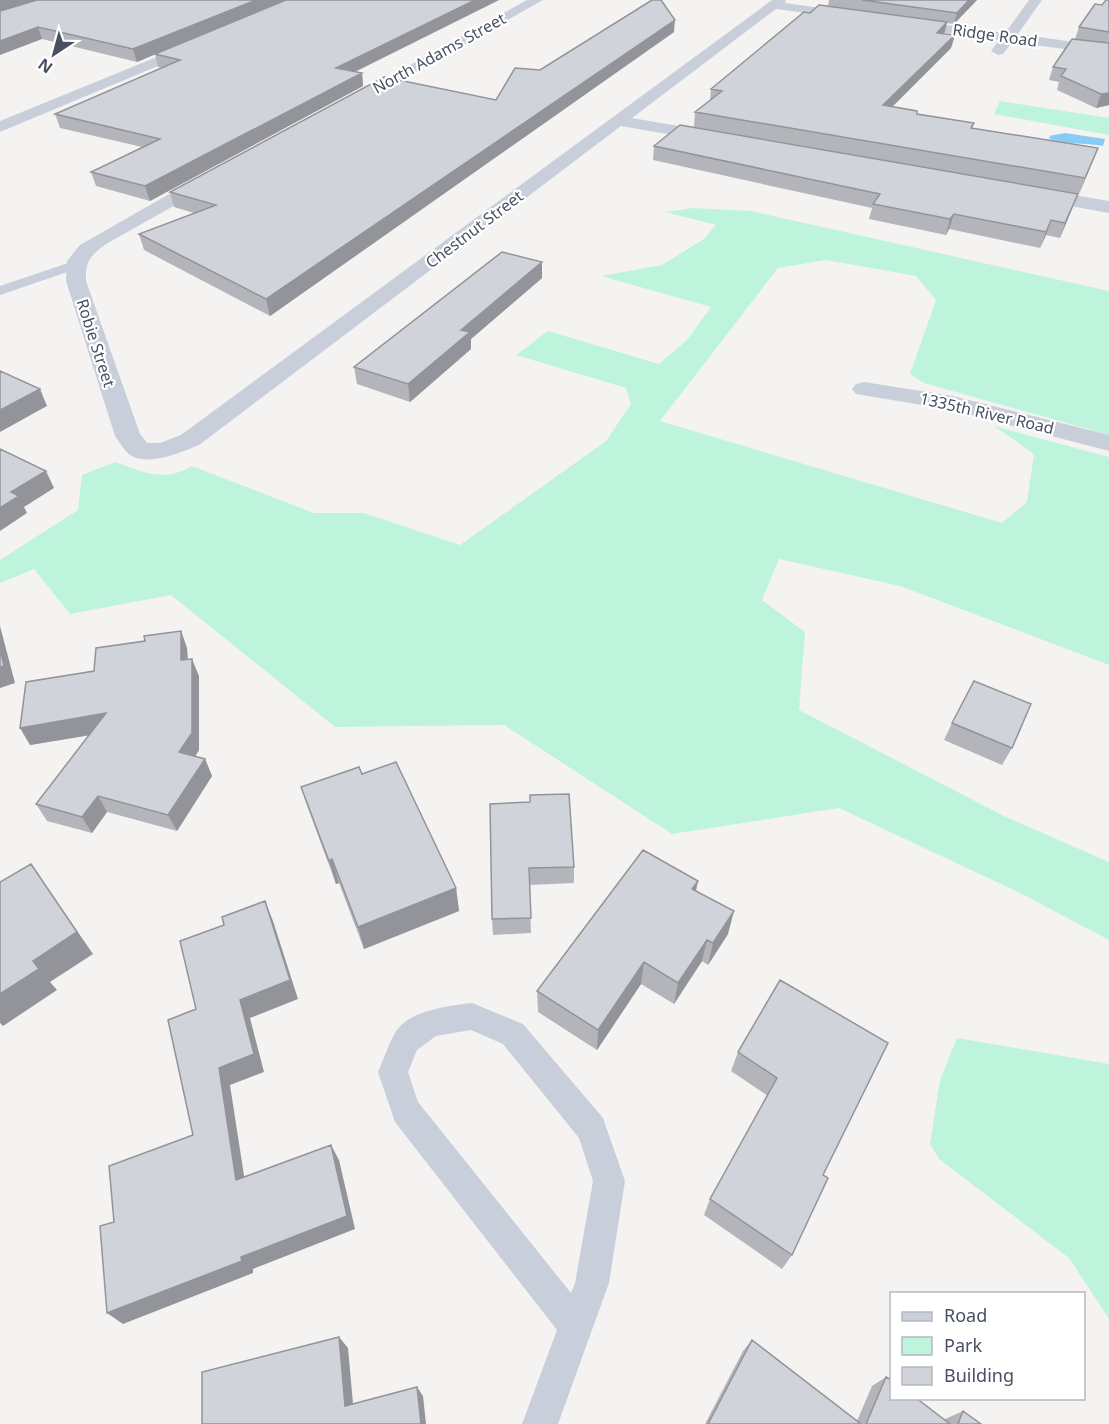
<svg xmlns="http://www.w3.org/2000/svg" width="1109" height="1424" font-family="'Noto Sans',sans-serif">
<rect width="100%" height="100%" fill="#f5f3f2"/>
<!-- green -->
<path fill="#bff4dc" d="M1000 101 1109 118V135L994 114Z
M693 208 751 211 1109 291V435L924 383 910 374 936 300 916 276 826 260 778 268 660 421 1002 523 1027 502 1034 454 994 426 1109 457V665L900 586 779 559 762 600 805 632 799 710 1004 816 1109 862V940L1020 893 839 808 672 834 504 725 335 727 171 595 70 614 34 569 0 583V560L78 510 82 475 115 462C144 472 164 483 192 466L314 513H364L460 545 606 441 631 404 626 388 516 355 548 331 659 364 687 340 711 307 601 276 662 265 704 239 716 225 665 212Z
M957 1038 1109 1064V1319L1069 1258 939 1159 930 1144 940 1080Z"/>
<!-- water -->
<path fill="#88ccf5" d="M1065 133 1105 139 1103 146C1088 143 1059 144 1048 138L1051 137 1049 136Z"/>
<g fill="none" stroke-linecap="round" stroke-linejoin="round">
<!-- lane -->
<path fill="#c8cfdb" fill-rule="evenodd" d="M74 261 81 265 79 268 0 295V286Z
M472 1003 523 1024 603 1118 625 1181 609 1283 558 1424H522L557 1330 395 1122 378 1072C384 1059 388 1045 395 1033 408 1010 449 1006 472 1003ZM471 1030 503 1044 579 1138 593 1181 575 1283 571 1293 418 1102 408 1072 417 1050 436 1036Z"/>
<!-- street -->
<path fill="#c8cfdb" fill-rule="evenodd" d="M527 0H543L361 103 355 105 347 100Z
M772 0H786L785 3 1005 33 1029 0H1042L1018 34 1109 47V55L1012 42 1003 54 998 55 991 51 999 40 776 9 632 118 725 134 727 138 725 142 719 143 621 126 199 445C182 452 148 467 130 455 125 451 119 442 115 436L66 281 67 261 80 245 206 173H218L221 177 218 181 106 244C91 255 85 261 86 281L140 434 147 443H160L181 435Z
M196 41 203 45 201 48 0 132V121Z
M1032 188 1109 201V213L1026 198 1023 194 1026 190Z
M864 382 953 396 1109 435V451L952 410 856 394 852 389 856 384Z"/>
</g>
<!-- wall -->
<path fill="#b4b5bb" d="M0 0H499L355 72 362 73 363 86 150 201 96 186 91 172 142 147 60 128 55 114 162 68 158 67 155 54 137 62 42 39Z
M829 0H977L954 24 947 23 944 34 955 35 951 48 892 107 917 114 974 123 972 128 1098 148 1079 194 694 127 695 112 710 101 711 89 810 13 828 6Z
M1109 0V105L1096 108 1057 90 1059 82 1049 80 1053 67 1075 39 1079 27 1102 5Z
M674 32 270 316 144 250 139 234 194 213 174 207 170 192 496 100 540 70Z
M654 146 1072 209 1060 238 1046 235 1040 248 949 229 946 235 869 219 872 208 653 160Z
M542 262V278L471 339V349L410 402 357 384 354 367Z
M181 631 187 648 188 659 199 676V750L195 757 205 759 212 776 177 831 107 812 92 833 47 821 36 804 90 735 30 745 94 671 145 641Z
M952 723 1012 748 1002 765 944 740Z
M362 774 456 888 459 911 364 949 339 883 336 884 309 811 301 787Z
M490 804 574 867V883L529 885 531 933 493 935 492 919Z
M698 881 696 891 728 934 708 965 702 961 674 1004 641 984 597 1050 538 1012 537 991Z
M780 980 823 1175 792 1255 782 1269 704 1215 710 1199 768 1096 731 1071 738 1052Z
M752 1340 857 1421 872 1386 886 1377 945 1420V1419L963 1411 981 1424H705L743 1351Z"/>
<!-- shaded-wall -->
<path fill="#929499" d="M0 0H36L0 13Z
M256 0H286L137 62 133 49Z
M475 0H499L338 80 336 68Z
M969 0H977L954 24 957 13Z
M675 20 674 32 270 316 266 299Z
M947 22 944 35 937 33Z
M38 27 42 39 0 55V41Z
M955 35 951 48 879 120 883 105Z
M362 73 363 86 150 201 145 186Z
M1109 93V105L1096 108 1101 94Z
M1098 148 1092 163 1079 194 1085 178Z
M1078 194 1072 209 1060 238 1065 223Z
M954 214 949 229 946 235 950 219Z
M1051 220 1046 235 1040 248 1046 232Z
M542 262V278L471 339V349L410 402 408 384 461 330Z
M40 389 47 406 0 432V410Z
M46 471 54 488 24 507 27 513 0 531V508L11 492Z
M0 626 15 683 0 688Z
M181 631 187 648 188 678 181 660Z
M192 659 199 676V750L187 769 179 752Z
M106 713 115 731 30 745 20 728Z
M205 759 212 776 177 831 168 815Z
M98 796 107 812 92 833 82 817Z
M332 859 339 883 336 884 329 861Z
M31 864 93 954 50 982 57 990 3 1026 0 1023V994Z
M698 881 693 903 692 889Z
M456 888 459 911 364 949 358 927Z
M265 901 273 921 298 999 250 1018 264 1072 230 1085 247 1195 236 1180 219 1068 240 1000Z
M734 911 728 934 708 965 713 943Z
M707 940 702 961 674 1004 678 983Z
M644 962 641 984 597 1050 598 1030Z
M331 1145 339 1160 355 1229 253 1269V1273L123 1324 107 1313 241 1257Z
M339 1337 348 1348 354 1415 345 1406Z
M417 1387 423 1396 426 1424H421Z"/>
<!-- building -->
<path fill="#d1d3da" stroke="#929499" stroke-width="1.5" d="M37 0H256L133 49 38 27 0 41V11Z
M286 0H475L336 68 362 73 145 186 91 172 160 139 55 114 180 60 155 54Z
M652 0H661L675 20 266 299 139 234 216 205 170 192 384 77 496 100 515 68 540 70Z
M862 0H969L957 13Z
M1106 0H1109V32L1079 27 1095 4 1102 5Z
M819 5 947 22 937 33 955 35 883 105 917 111V114L974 123 971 128 1098 148 1085 178 695 112 722 91 711 89 804 12 810 13Z
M1072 39 1109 43V93L1101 94 1061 76 1066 69 1053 67Z
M680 125 1078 194 1065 223 1051 220 1046 232 954 214 950 219 873 204 880 194 654 146Z
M502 252 542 262 461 330 470 332 408 384 354 367Z
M0 371 40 389 0 410Z
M0 449 46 471 11 492 19 496 0 508Z
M181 631V660L192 659V733L179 752 205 759 168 815 98 796 82 817 36 804 106 713 20 728 26 682 94 671 96 648 145 641 144 636Z
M0 649 4 666 0 667Z
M974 681 1031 704 1012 748 952 723Z
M396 762 456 888 358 927 332 859 329 861 301 787 359 767 362 774Z
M569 794 574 867 529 868 531 918 492 919 490 804 530 802V795Z
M643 850 698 881 692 889 734 911 713 943 707 940 678 983 644 962 598 1030 537 991Z
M31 864 77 932 33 961 39 969 0 994V882Z
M265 901 290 980 240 1000 254 1054 219 1068 236 1180 331 1145 347 1216 241 1257 242 1261 107 1313 100 1226 114 1222 109 1166 193 1135 168 1020 196 1009 180 941 224 925 222 917Z
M780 980 888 1043 823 1175 828 1178 792 1255 710 1199 777 1078 738 1052Z
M339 1337 345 1406 417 1387 421 1424H202V1372Z
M752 1340 861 1424H708Z
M886 1377 891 1380V1398H916L950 1424H866Z
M963 1411 981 1424H958Z"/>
<g text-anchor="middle" stroke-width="4.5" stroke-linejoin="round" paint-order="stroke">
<!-- far-street labels -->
<g font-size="16" fill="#485162" stroke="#fff">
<text transform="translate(995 35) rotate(8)" y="6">Ridge Road</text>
<text transform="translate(439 53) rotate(-29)" y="6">North Adams Street</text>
<text transform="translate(474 229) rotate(-37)" y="6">Chestnut Street</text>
<text transform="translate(96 343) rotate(72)" y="6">Robie Street</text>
<text transform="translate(987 413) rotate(13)" y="6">1335th River Road</text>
</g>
</g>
<!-- legend -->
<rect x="890" y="1292" width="195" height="108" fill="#ffffff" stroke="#b6b9c0" stroke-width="1.5"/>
<rect x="902" y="1312" width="30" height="9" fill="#c8cfdb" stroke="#b6b9c0" stroke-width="1.5"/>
<text x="944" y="1322" font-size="18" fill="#485162">Road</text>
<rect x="902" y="1337" width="30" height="18" fill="#bff4dc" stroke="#b6b9c0" stroke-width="1.5"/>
<text x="944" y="1352" font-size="18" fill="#485162">Park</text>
<rect x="902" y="1367" width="30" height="18" fill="#d1d3da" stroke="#b6b9c0" stroke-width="1.5"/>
<text x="944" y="1382" font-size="18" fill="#485162">Building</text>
<!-- north arrow -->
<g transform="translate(54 54) rotate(216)" stroke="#ffffff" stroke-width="4.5" paint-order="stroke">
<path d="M0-4.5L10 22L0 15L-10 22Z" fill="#485162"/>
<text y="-9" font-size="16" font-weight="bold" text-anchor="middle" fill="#485162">N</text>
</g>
</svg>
